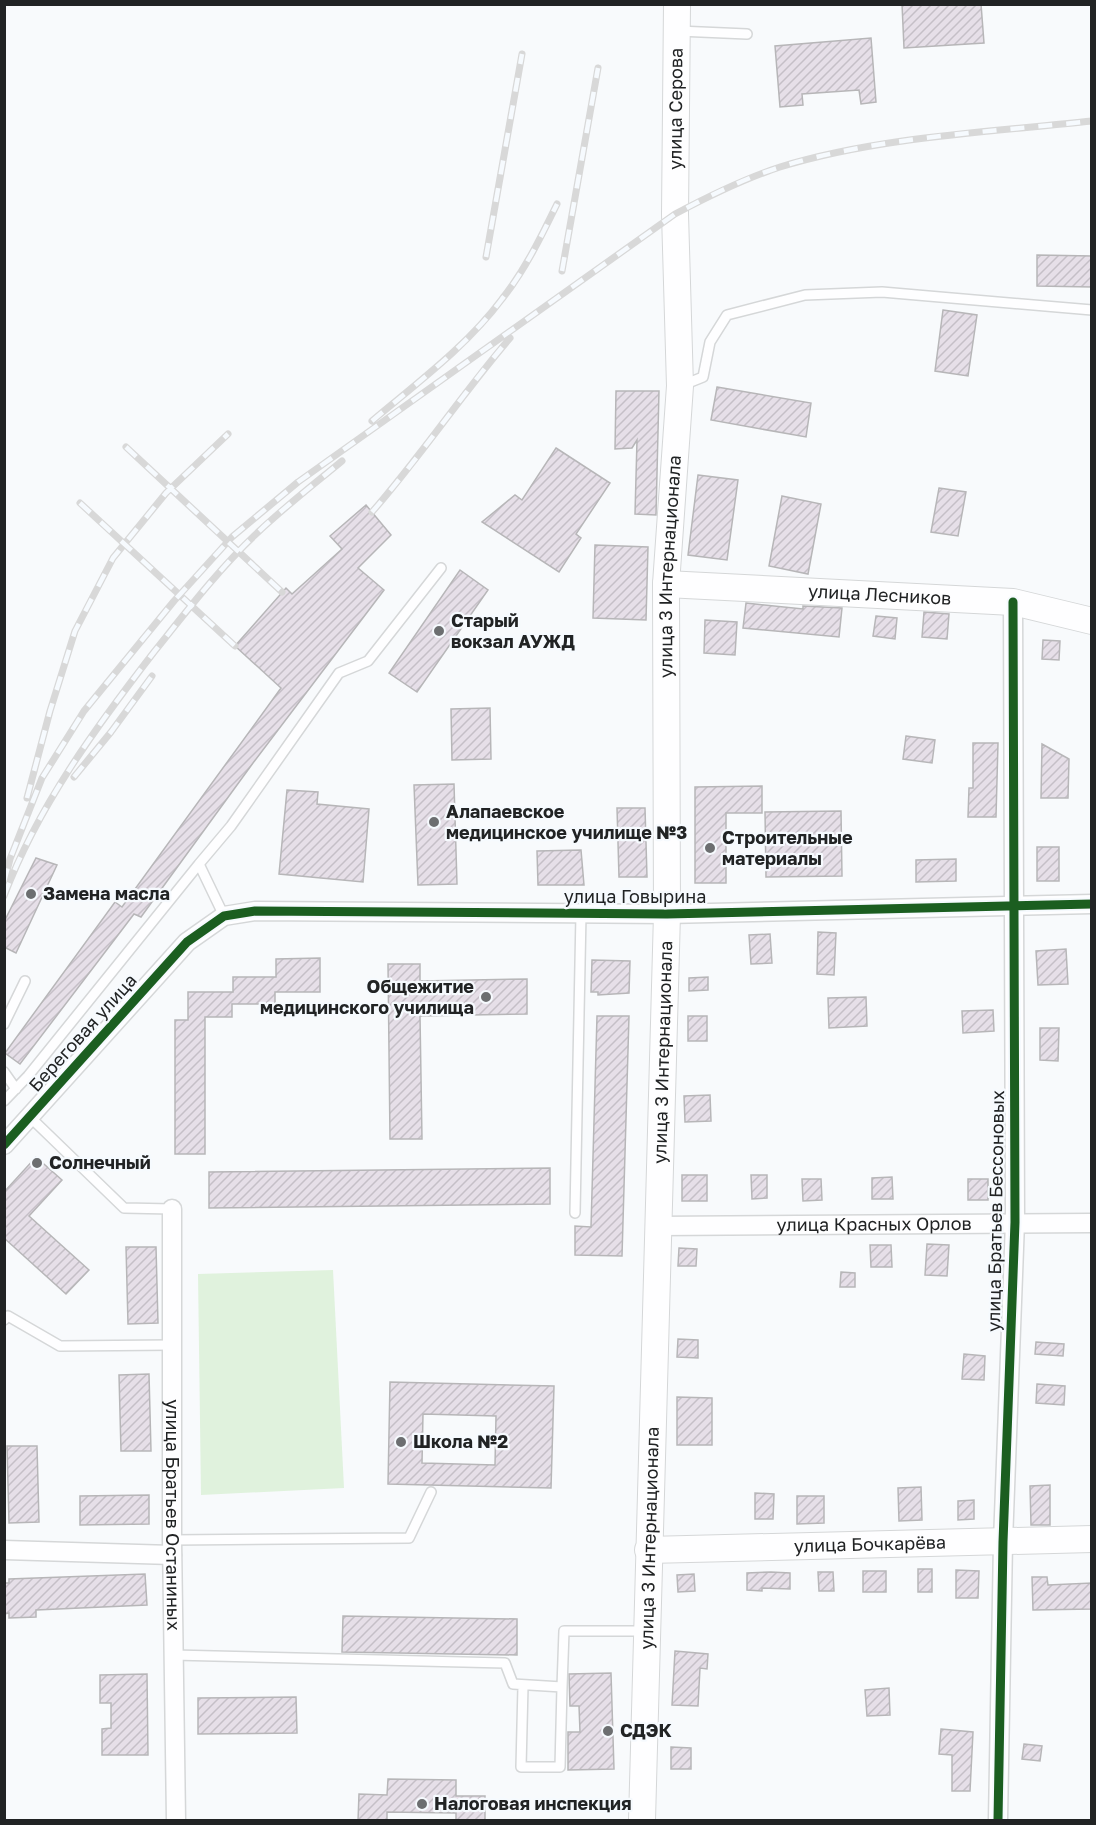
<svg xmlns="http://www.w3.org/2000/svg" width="1096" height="1825" font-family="'Golos Text',sans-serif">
<defs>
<pattern id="building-hatch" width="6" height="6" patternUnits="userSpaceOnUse" patternTransform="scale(1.5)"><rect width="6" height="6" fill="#e6dfe8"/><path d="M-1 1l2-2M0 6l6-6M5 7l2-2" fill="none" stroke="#c5bfc7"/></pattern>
</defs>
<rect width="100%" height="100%" fill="#f8fafc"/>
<!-- green -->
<path fill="#e0f2dd" d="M333 1270 344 1488 201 1495 198 1274Z"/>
<!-- building -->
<path fill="url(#building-hatch)" stroke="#b7b6b8" stroke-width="1.5" fill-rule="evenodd" d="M902 4H981L984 43 904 48Z
M871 38 876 102 861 104 859 90 802 94 803 105 780 107 775 46Z
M1037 255 1092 256V287L1037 286Z
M943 310 977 315 968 376 935 371Z
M717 387 811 403 806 437 711 420Z
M616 391H659L656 515 635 514 637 440 632 448 615 449Z
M556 448 610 483 576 534 581 538 559 572 482 522 515 495 522 500Z
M698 475 738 480 727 560 688 555Z
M939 488 966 492 958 536 931 532Z
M782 496 821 504 808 574 769 566Z
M366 505 391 535 358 568 384 590 253 763 141 917 134 914 20 1064 5 1053 115 902 122 907 281 688 235 646 286 588 292 594 342 549 330 536Z
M595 545 648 547 646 620 593 618Z
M460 570 488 590 417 692 389 673Z
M746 603 803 609V606L842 608 839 637 743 628Z
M924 612 949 614 947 639 922 637Z
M876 616 897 618 895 639 873 636Z
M705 620 737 622 735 655 704 653Z
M1043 640 1060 641 1059 660 1042 659Z
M490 708 491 759 452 760 451 709Z
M906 736 935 740 932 763 903 759Z
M973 743H998L996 817H968L969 788H973Z
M1042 744 1069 759 1068 798H1041Z
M454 784 457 884 418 885 414 785Z
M762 786V813H726V883H695V787Z
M287 790 318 792 317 804 369 809 363 882 279 874Z
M617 808H645L647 877H619Z
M841 811 842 876 766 877 765 812Z
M1037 847H1059V881H1037Z
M581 850 584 885H538L537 851Z
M36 858 57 865 16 953 4 947V922Z
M956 859V881L916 882V860Z
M818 932 836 933 834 975 817 974Z
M770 934 772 963 751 964 749 935Z
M1066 949 1068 984 1038 985 1036 951Z
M320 958V992H275V1004H232V1017H205V1154H175V1020H188V992H233V977H276V959Z
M592 960 630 961 629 993 598 995V992H591Z
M388 964H420V981L527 979V1014L420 1016 422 1139H390Z
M708 977V990L689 991V978Z
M866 997 867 1026 829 1028 828 998Z
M993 1010 994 1031 963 1033 962 1011Z
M597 1016H629L622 1256 575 1255V1226L591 1227Z
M688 1016H707V1041H688Z
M1040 1028H1059L1058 1061 1040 1060Z
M710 1095 711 1121 685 1122 684 1096Z
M36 1157 62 1180 29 1216 89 1270 66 1294 4 1238V1192Z
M550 1168V1204L209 1208V1172Z
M682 1175H707V1201H682Z
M751 1175H767V1198L752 1199Z
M892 1177 893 1199H872V1178Z
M802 1179H821L822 1200 803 1201Z
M968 1179H988V1200H968Z
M927 1244 949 1245 947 1276 925 1275Z
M870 1245H891L892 1267H871Z
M126 1247H156L158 1323 128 1324Z
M679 1248 697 1249 696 1266H678Z
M841 1272 855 1273V1287H840Z
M678 1339 698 1340V1358L677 1357Z
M1036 1342 1064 1344 1063 1356 1035 1354Z
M964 1354 985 1356 984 1380 962 1379Z
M149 1374 151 1451H121L119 1375Z
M390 1382 554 1386 551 1488 388 1484ZM423 1414 496 1416 495 1465 422 1463Z
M1037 1384 1065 1386 1064 1405 1036 1403Z
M677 1397 712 1398V1445H677Z
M7 1446H37L39 1522 9 1523Z
M1050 1485V1525H1031L1030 1486Z
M921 1487 922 1520 899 1521 898 1488Z
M755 1493 774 1494 773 1519H755Z
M149 1495V1524L80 1525V1496Z
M797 1496H824V1523L797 1524Z
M974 1500V1519L958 1520V1501Z
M918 1569H932V1592H918Z
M956 1570 979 1571 978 1598H956Z
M863 1571H886V1592H863Z
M771 1572 790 1573V1589L762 1588V1591L747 1590V1573Z
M818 1572H833L834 1591H819Z
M145 1574 147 1605 36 1610V1617L9 1618V1613L4 1614V1583H9V1579Z
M694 1574 695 1591 678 1592 677 1575Z
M1032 1577H1047L1048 1585 1092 1583V1609L1033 1610Z
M343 1616 517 1619V1655L342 1652Z
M675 1651 708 1654 707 1669 700 1668 698 1706 672 1705Z
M611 1673 614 1769 568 1770V1732H580L579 1706H570L569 1674Z
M147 1674 148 1755H102V1729L111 1728V1703H100V1675Z
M889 1688 890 1715 867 1716 865 1690Z
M296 1697 297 1733 198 1734V1698Z
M941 1729 973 1732 970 1791H952V1755L939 1754Z
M1024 1744 1042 1746 1040 1761 1022 1759Z
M671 1747 691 1748V1769H671Z
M388 1779 456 1780V1796H485V1821H456V1813L387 1812V1821H358L359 1794 387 1795Z"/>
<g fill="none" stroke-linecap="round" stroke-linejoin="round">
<defs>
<path id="lane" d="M678 31 747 34
M683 385 703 377 710 342 727 315 805 295 882 292 1092 310
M199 864 231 826 339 673 368 661 441 568
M4 1024 25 981
M4 1072 16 1089
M4 1101 28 1076 199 864 224 916
M30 1117 124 1208 172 1209
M575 1213 581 914
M4 1320 8 1316 60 1346 172 1345
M172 1540 409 1538 431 1492
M173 1655 505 1663 513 1684 562 1687 564 1631H645
M523 1686 521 1767H560L562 1687"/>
<g id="street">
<path d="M4 1145 187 942 224 916 255 911 667 914 1092 904"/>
<path id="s1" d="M172 1209V1540L176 1820"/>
<path id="s2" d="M658 1226 1092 1223"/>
<path d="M4 1550 172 1555"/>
<path d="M998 1820 1003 1542 1015 1222 1013 602"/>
</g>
<g id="secondary">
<path id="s3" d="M666 584 1013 602 1092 621"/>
<path id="s4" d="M648 1550 1092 1539"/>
<path id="s5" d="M642 1820 667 914 666 584 680 386 675 214 677 4"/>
</g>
</defs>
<!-- lane casing -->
<use href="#lane" stroke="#d5d7d8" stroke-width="12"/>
<!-- street casing -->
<use href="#street" stroke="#d5d7d8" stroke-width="21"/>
<!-- secondary casing -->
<use href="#secondary" stroke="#d5d7d8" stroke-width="28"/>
<!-- lane -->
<use href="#lane" stroke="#fefeff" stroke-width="9"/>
<!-- street -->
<use href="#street" stroke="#fefeff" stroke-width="18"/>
<!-- secondary -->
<use href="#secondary" stroke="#fefeff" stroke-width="26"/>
<defs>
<path id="rail" d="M486 257 522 54
M562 271 598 68
M372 421C417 383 467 346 502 299 525 270 541 237 557 204
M126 447 282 592
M80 503 235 646
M372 512C421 456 462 394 510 338
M74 777 111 732 152 676
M27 798 50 711 75 631 113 558 166 493 228 434
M4 882 10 859 42 778 84 711 174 601 232 537 298 482 675 214C709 196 743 179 780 167 877 137 990 132 1092 121
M4 896C38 806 96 727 154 652 186 612 218 570 255 535 282 509 313 485 342 461"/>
</defs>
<!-- rail casing -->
<use href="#rail" stroke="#d8d8d8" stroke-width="7"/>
<!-- rail -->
<use href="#rail" stroke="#f6fafe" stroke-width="4.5" stroke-dasharray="14" stroke-linecap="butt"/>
<defs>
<path id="cycleway" d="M4 1145 187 942 224 916 255 911 667 914 1092 904
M998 1820 1003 1542 1015 1222 1013 602"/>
</defs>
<!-- cycleway casing -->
<use href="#cycleway" stroke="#f6fafe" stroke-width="13"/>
<!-- cycleway -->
<use href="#cycleway" stroke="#1b5e20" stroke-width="9"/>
</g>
<!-- markers -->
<g fill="#6c6e70" stroke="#f6fafe" stroke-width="2">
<circle cx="439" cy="631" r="6"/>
<circle cx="434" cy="822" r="6"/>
<circle cx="710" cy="848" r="6"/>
<circle cx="31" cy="894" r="6"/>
<circle cx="486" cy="997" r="6"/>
<circle cx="37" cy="1163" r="6"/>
<circle cx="401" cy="1442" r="6"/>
<circle cx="608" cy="1731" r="6"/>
<circle cx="422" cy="1804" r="6"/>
</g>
<g text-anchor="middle" stroke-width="4.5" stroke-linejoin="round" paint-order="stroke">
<!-- street labels -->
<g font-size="18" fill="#212324" stroke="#f6fafe">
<text dy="6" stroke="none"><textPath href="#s5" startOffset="1712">улица Серова</textPath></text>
<text dy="6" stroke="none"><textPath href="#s5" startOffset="1254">улица 3 Интернационала</textPath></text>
<text dy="6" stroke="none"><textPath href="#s3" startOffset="214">улица Лесников</textPath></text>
<text x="635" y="903">улица Говырина</text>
<text transform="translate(83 1033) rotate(-48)" y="6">Береговая улица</text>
<text dy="6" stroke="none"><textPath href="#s5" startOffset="768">улица 3 Интернационала</textPath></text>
<text transform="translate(996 1211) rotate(-89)" y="6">улица Братьев Бессоновых</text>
<text dy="6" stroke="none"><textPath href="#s2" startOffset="216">улица Красных Орлов</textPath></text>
<text dy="6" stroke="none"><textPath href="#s1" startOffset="306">улица Братьев Останиных</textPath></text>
<text dy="6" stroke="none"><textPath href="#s5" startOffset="282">улица 3 Интернационала</textPath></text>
<text dy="6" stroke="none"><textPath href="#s4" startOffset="222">улица Бочкарёва</textPath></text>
</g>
<!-- poi labels -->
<g font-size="18" font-weight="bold" fill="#212324" stroke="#f6fafe" text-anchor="start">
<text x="451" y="627">Старый<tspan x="451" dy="21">вокзал АУЖД</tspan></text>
<text x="446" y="818">Алапаевское<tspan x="446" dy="21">медицинское училище №3</tspan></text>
<text x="722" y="844">Строительные<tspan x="722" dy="21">материалы</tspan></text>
<text x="43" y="900">Замена масла</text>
<text x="474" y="993" text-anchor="end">Общежитие<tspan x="474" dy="21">медицинского училища</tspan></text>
<text x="49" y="1169">Солнечный</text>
<text x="413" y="1448">Школа №2</text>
<text x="620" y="1737">СДЭК</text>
<text x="434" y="1810">Налоговая инспекция</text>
</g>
</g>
<!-- border -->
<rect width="1096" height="1825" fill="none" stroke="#212324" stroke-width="12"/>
</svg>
